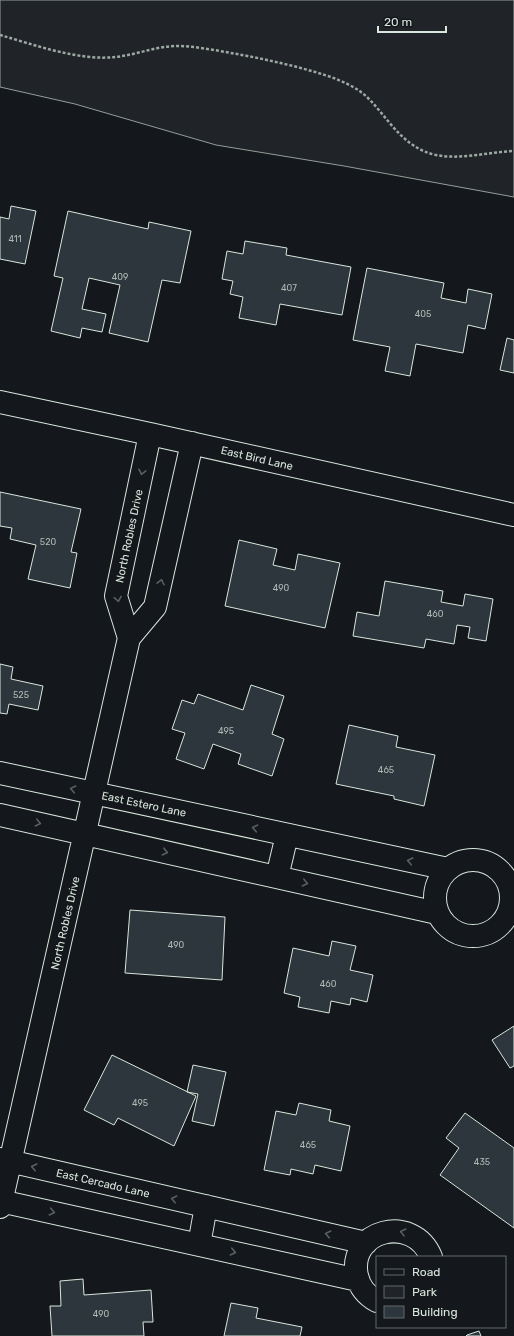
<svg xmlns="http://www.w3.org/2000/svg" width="514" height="1336" font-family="Rubik,sans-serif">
<rect width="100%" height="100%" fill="#14181c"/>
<!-- green -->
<path fill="#202428" stroke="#939e99" d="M0 0H514V197L344 166 216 145 75 104 0 87Z"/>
<!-- building -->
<path fill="#2c363c" stroke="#d8e6dc" d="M11 206 36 211 25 264 0 259V217L9 219Z
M68 211 148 229 149 222 191 231 180 283 162 280 148 342 109 333 120 285 89 278 82 309 106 314 102 332 82 328 80 338 51 331 63 278 54 276Z
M245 241 287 248 286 255 351 267 342 315 280 304 276 325 239 318 243 297 230 294 233 281 222 279 227 251 243 254Z
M367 268 444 283 441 298 466 303 468 289 492 294 485 329 468 325 463 353 416 344 410 376 385 371 390 347 353 340Z
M507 338 514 340V373L500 370Z
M0 492 81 509 71 552 77 553 70 588 28 579 36 545 10 539 12 528 0 526Z
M239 540 277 549 273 565 295 570 298 554 340 563 325 628 225 606Z
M385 581 443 591 441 602 463 606 465 594 493 599 486 641 468 638 470 627 457 625 454 644 426 639 424 648 353 636 357 612 379 616Z
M0 664 13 667 11 679 43 686 38 710 9 704 7 714 0 713Z
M251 685 284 696 272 734 284 739 272 776 238 764 241 754 213 744 204 769 176 759 185 733 172 729 182 700 194 704 198 694 243 710Z
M349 725 398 736 396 747 435 755 424 806 394 799V796L336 784Z
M130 910 225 917 222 980 125 973Z
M332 941 356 946 350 970 373 975 367 1002 351 998 350 1005 331 1001 329 1013 298 1007 300 997 284 993 293 948 329 956Z
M514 1026V1066L510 1068 492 1040Z
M112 1055 196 1096 174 1146 118 1118 114 1125 84 1110Z
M193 1065 226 1072 214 1126 192 1121 198 1094 187 1092Z
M299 1103 331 1110 329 1121 350 1126 341 1171 315 1165 313 1174 291 1169 290 1175 264 1170 276 1111 296 1115Z
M465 1113 514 1148V1228L440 1175 459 1148 446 1138Z
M83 1279 84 1295 151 1290 153 1322H143L144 1336H52L50 1306H61L60 1281Z
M231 1303 258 1308 256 1318 302 1327 300 1336H224Z
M479 1331 481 1336H466L467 1335Z"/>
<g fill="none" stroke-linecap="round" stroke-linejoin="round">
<defs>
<path id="minor" d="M0 402 150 434 514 515
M129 638 116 596 150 434
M0 773 448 869
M0 815 437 913
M435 898a38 38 0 1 1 76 0a38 38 0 1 1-76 0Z
M277 877 287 835
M0 1159 366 1243
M0 1201 358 1280
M0 1207 129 638 155 607 192 443
M199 1245 206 1206
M377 1301C366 1295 360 1288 357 1276 347 1230 413 1213 431 1257"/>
</defs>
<!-- minor casing -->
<use href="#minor" stroke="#d8e6dc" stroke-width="24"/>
<!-- path -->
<path stroke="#9da8a2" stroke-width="2.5" stroke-dasharray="3 2" stroke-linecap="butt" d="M0 35C35 45 79 61 115 57 137 55 158 45 181 46 200 47 219 51 237 54 269 60 301 67 331 77 344 82 358 88 368 98 389 119 403 148 436 155 461 160 488 152 514 151"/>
<!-- minor -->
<use href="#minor" stroke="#14181c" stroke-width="22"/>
</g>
<!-- one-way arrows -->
<defs><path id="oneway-chevron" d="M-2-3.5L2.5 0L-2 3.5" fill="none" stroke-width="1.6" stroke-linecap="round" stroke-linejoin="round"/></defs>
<g stroke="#59605f">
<use href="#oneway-chevron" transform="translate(142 472) rotate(102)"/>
<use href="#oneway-chevron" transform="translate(161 582) rotate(-77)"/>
<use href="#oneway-chevron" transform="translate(118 599) rotate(81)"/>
<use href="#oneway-chevron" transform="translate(73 789) rotate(-168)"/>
<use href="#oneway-chevron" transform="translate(38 823) rotate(13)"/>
<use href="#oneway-chevron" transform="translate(255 828) rotate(-168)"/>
<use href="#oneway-chevron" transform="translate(165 852) rotate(13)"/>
<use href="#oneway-chevron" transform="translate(410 861) rotate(-168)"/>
<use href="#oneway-chevron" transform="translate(305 883) rotate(13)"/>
<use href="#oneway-chevron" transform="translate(34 1167) rotate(-167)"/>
<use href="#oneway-chevron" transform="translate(174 1199) rotate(-167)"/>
<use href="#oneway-chevron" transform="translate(52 1212) rotate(12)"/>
<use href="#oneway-chevron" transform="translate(403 1232) rotate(-166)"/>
<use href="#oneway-chevron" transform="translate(328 1234) rotate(-167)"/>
<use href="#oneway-chevron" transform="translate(233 1252) rotate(13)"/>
</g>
<g text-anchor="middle" stroke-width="3" stroke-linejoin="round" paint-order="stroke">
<!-- number labels -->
<g font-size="9" fill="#adbab4">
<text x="15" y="242">411</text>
<text x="120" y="280">409</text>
<text x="289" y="291">407</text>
<text x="423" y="317">405</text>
<text x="48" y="545">520</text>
<text x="281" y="591">490</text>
<text x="435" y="617">460</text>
<text x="21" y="698">525</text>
<text x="226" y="734">495</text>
<text x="386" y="773">465</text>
<text x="176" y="948">490</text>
<text x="328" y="987">460</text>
<text x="140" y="1106">495</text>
<text x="308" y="1148">465</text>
<text x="482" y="1165">435</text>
<text x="101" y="1317">490</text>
</g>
<!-- street labels -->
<g font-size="11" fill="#d8e6dc" stroke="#14181c">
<text transform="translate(257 458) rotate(13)" y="4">East Bird Lane</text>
<text transform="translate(129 536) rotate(-78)" y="4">North Robles Drive</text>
<text transform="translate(144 804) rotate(12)" y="4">East Estero Lane</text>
<text transform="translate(65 923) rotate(-77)" y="4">North Robles Drive</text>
<text transform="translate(103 1183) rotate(13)" y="4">East Cercado Lane</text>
</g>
</g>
<!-- legend -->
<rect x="376" y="1256" width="130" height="72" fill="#14181c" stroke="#626a69"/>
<rect x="384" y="1269" width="20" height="6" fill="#14181c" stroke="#626a69"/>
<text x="412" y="1276" font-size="12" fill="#d8e6dc">Road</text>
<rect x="384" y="1286" width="20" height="12" fill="#202428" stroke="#626a69"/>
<text x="412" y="1296" font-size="12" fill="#d8e6dc">Park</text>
<rect x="384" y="1306" width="20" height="12" fill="#2c363c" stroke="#626a69"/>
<text x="412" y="1316" font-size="12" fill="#d8e6dc">Building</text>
<!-- scale -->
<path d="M378 26v6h68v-6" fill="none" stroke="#d8e6dc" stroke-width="2"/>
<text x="384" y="26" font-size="12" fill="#d8e6dc" stroke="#14181c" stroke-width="3" paint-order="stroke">20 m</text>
</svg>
